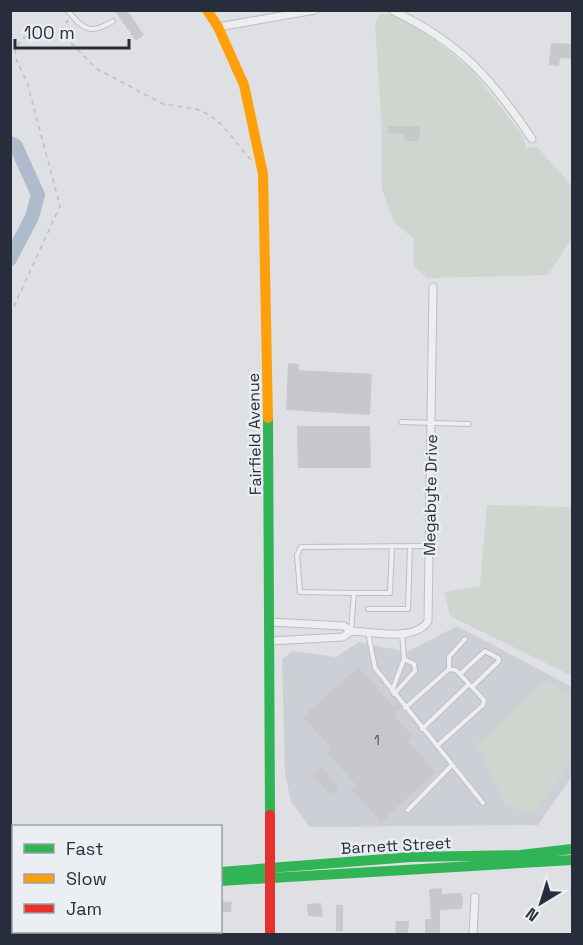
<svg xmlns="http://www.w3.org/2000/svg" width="583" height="945" font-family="'Space Grotesk',sans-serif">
<rect width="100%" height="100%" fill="#dee0e3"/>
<!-- built -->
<path fill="#cccfd6" d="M457 626 572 687V776L538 825 310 827 291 802 285 773 282 659 293 651 336 657 359 642 407 652Z"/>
<!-- green -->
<path fill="#ced6cf" d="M380 14 404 16 471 69 523 136 526 148 537 147 572 186V238L548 275 427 278 413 265 414 239 394 222 382 189 381 115 375 23Z
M487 505 572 507V676L450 616 444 592 480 586Z
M546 680 572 695V757L535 814 506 806 477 745Z"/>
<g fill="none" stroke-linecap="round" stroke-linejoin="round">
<!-- river -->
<path stroke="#aebbcd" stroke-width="14" d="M10 143 16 146 38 195 32 217 10 259"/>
</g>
<!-- building -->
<path fill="#c6c8cb" d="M114 10H127L144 35 136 41Z
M551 43 573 44V59L560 58 559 66 549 65Z
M388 126H420L419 141H404V134L388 133Z
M288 363 299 364V370L372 374 370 415 286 410Z
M297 426H370L371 468H298Z
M358 667 394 707 398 703 401 707 394 716 413 736 408 741 436 772 381 822 352 790 357 786 328 753 332 749 303 717Z
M321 767 339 787 331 795 312 775Z
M442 888V894L462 893 463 904 461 909 440 910V934H425V919H431L429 889Z
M220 901 232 902 231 912H220Z
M321 903 323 917 308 916 307 904Z
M336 905H343V931H336Z
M396 921H409L408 934H395Z"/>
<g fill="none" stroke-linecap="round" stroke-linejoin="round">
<defs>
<path id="lane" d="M67 10C84 29 89 36 113 21
M401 422 469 424
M354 593H390L392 546
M368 609H408L410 546
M351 631 354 593 300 592 297 555 301 547 429 546
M368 632 375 668 483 803
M449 669V657L465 639
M460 674 485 651 498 658 499 661 472 687
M392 691 404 659 402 632
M394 694 415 671 414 664 404 659
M405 708 449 669 456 670 484 700 483 705 437 746
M422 729 469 684
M408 810 452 765
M92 932 93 934
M143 932 144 934"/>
<path id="street" d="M392 10C461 44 490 76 532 139
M218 27 315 10
M270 622 344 626 351 631C373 632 415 642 428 621L433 287
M270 641 343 637 351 631
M213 932V934
M473 934 475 897"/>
</defs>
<!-- lane casing -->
<use href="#lane" stroke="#bcbec1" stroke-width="6"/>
<!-- street casing -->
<use href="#street" stroke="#bcbec1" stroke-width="9"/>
<!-- path -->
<path stroke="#bdbec2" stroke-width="1.5" stroke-dasharray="4.5 4.5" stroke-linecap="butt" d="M61 31 68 20
M10 315 60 206 27 82 16 59 15 50 23 38 46 31 60 32 97 69 163 104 196 109 210 115 222 125 251 160"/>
<!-- lane -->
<use href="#lane" stroke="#edeef0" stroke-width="4"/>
<!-- street -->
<use href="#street" stroke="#edeef0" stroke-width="7"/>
<!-- fast -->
<path stroke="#30b455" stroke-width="10" d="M268 418 270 815
M220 872 411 857 520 855 572 849
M220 881 572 860
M10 919 14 918"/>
<!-- slow -->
<path stroke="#ff9f0a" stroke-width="10" d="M207 10 218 27 244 85 263 174 268 418"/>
<!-- jam -->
<path stroke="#e5322d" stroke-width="10" d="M270 815V934"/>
</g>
<g text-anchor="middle" stroke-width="4.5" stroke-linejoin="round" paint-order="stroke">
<!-- number labels -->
<g font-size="14" fill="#50545f">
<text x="377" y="745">1</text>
</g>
<!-- street labels -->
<g font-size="16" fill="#272d3a" stroke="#ebeef3">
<text transform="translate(254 434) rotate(-91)" y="6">Fairfield Avenue</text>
<text transform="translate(430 495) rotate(-89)" y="6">Megabyte Drive</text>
<text transform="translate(396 845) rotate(-3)" y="6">Barnett Street</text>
</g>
</g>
<!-- border -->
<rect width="583" height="945" fill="none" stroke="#272d3a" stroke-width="24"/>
<!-- legend -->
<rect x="12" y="825" width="210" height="108" fill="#ebeef3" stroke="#9da1a9" stroke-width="1.5"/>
<rect x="24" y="844" width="30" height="9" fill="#30b455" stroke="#9da1a9" stroke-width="1.5"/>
<text x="66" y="855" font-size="18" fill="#272d3a">Fast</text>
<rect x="24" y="874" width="30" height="9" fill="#ff9f0a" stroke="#9da1a9" stroke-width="1.5"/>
<text x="66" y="885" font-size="18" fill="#272d3a">Slow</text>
<rect x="24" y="904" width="30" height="9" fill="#e5322d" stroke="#9da1a9" stroke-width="1.5"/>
<text x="66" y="915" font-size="18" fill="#272d3a">Jam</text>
<!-- north arrow -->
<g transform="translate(541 903) rotate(218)" stroke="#ebeef3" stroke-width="4.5" paint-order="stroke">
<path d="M0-4.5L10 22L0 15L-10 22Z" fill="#272d3a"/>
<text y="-9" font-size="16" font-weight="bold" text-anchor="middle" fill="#272d3a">N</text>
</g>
<!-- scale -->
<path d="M15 39v9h114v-9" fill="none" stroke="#272d3a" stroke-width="3"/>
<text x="24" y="39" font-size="18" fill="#272d3a" stroke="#ebeef3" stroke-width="4.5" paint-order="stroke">100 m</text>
</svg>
